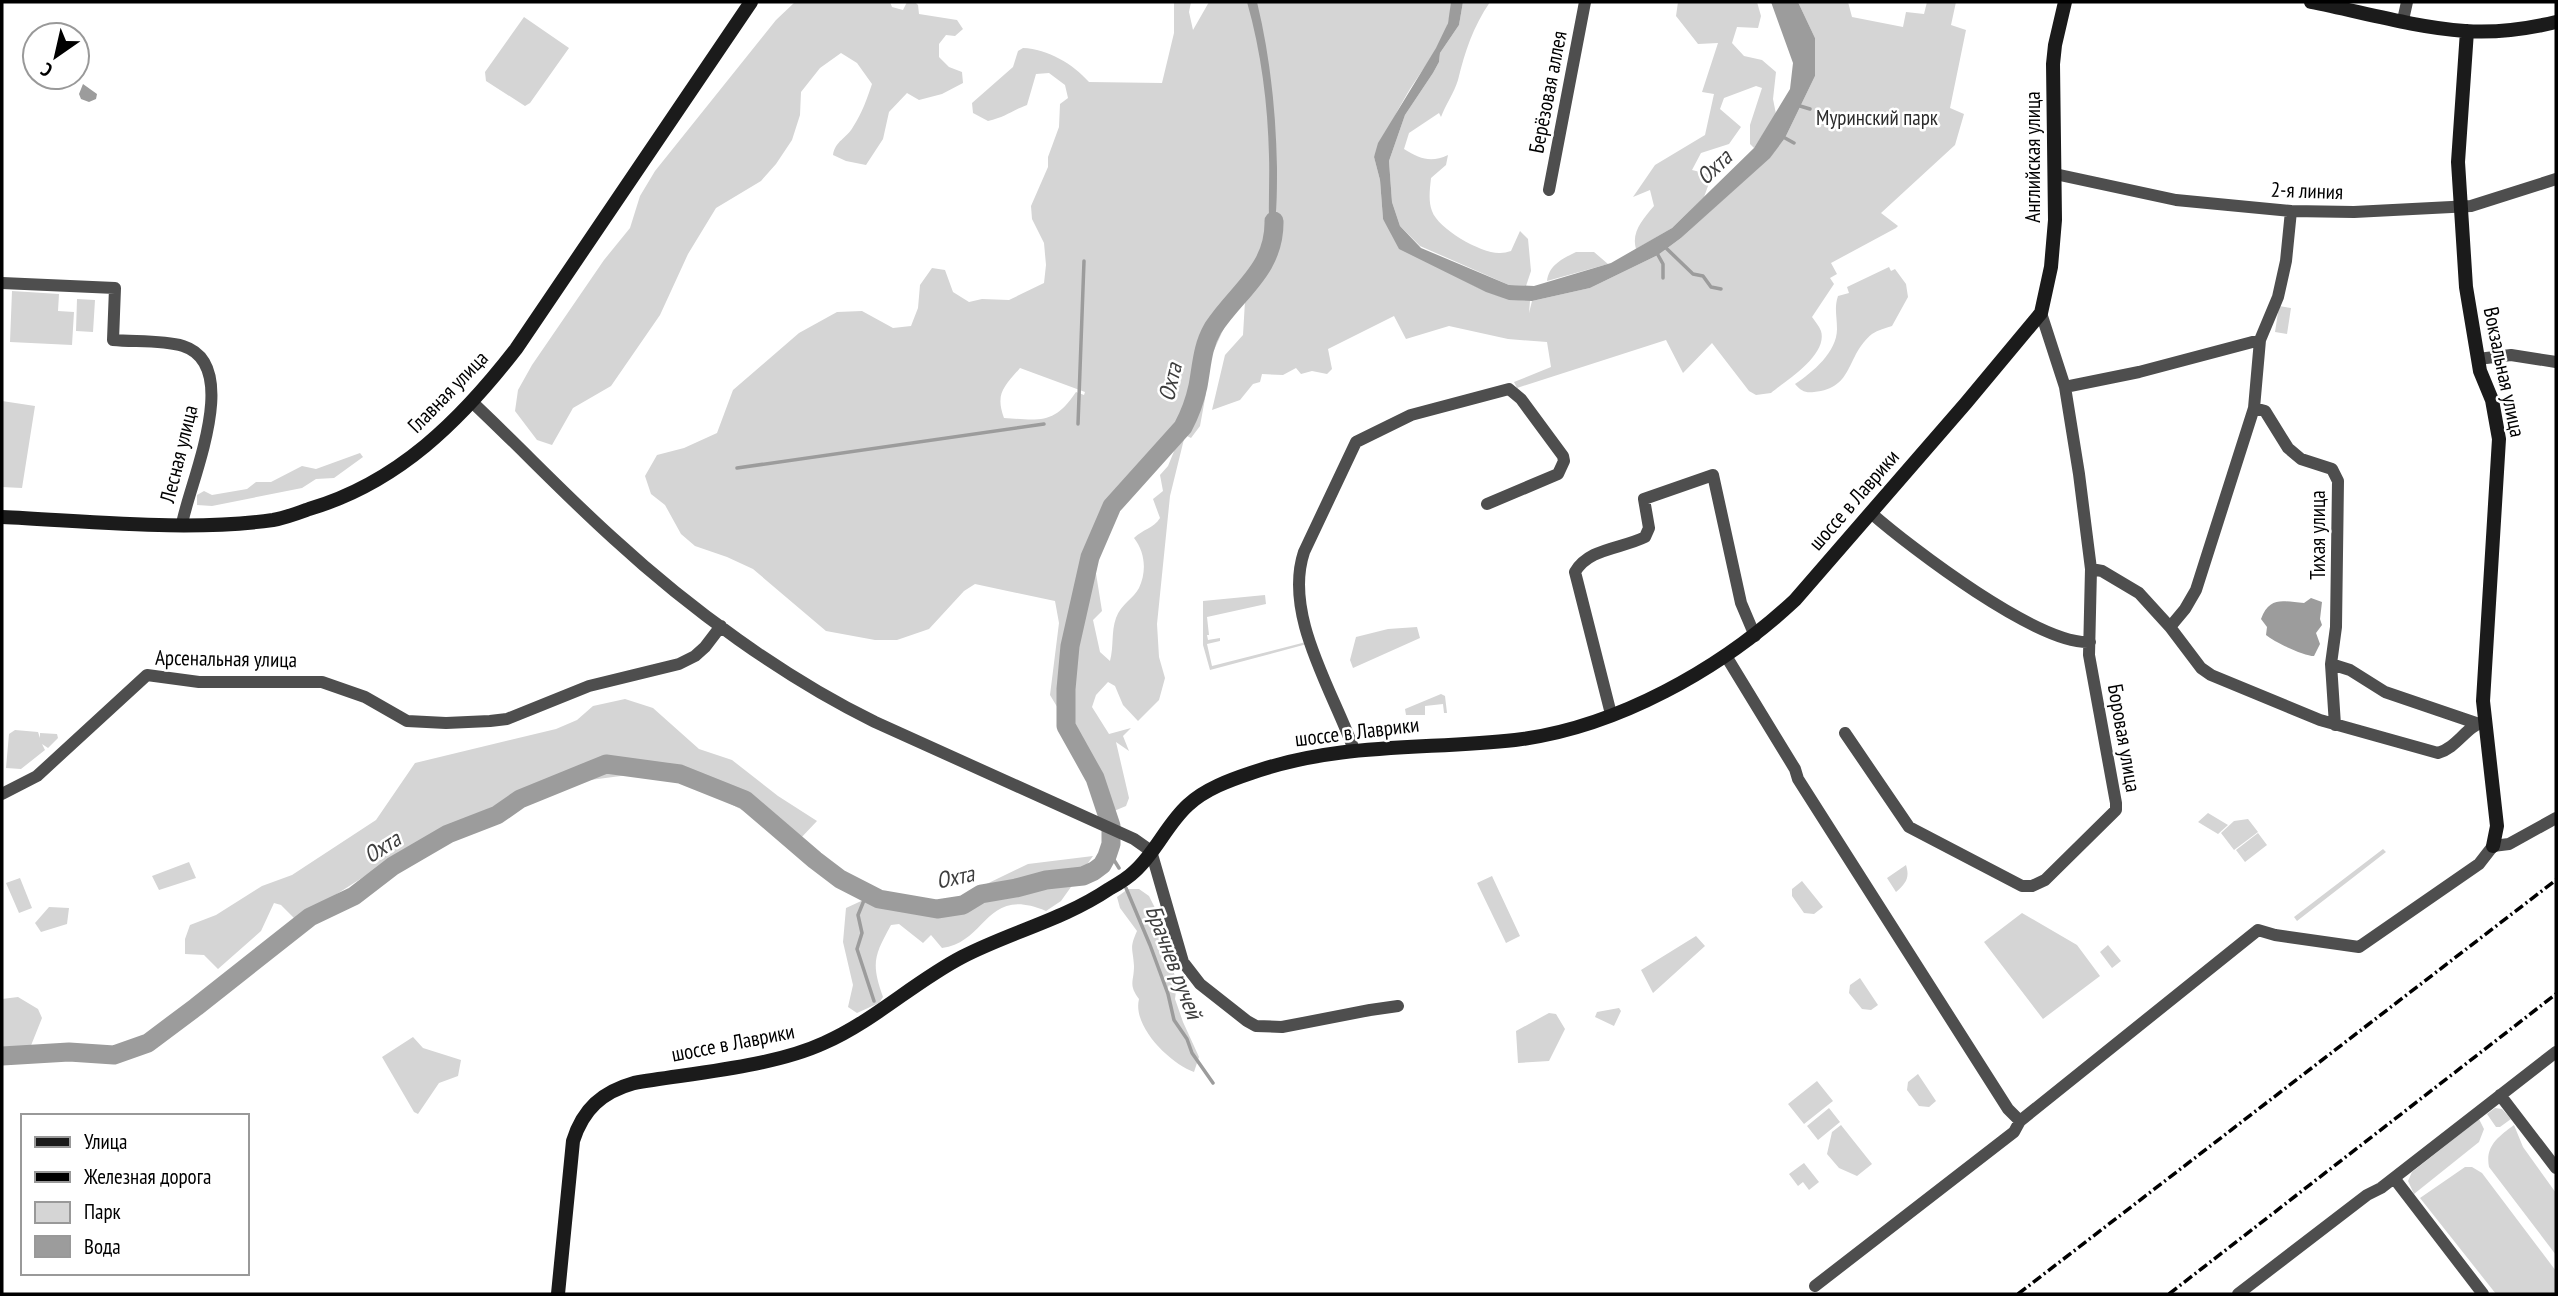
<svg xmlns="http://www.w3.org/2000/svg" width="2558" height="1296" font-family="'PT Sans Narrow',sans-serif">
<rect width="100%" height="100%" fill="#fff"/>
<!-- green -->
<path fill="#d5d5d5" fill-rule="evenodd" d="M795 2H890L892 7 903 10 907 2H915L918 5 919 14 957 20 963 29 955 36 946 35 939 44V57L949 67 962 72 963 83 942 94 919 100 907 93 889 112 883 139 866 165 846 161 833 155C835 141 847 138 853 127 862 113 867 99 872 84L857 63 841 53 820 68 801 92 800 115 792 140 776 164 761 181 716 208 688 254 660 315 611 386 573 408 552 445 537 440 515 411 518 390 532 365 604 260 630 228 640 196 655 171 776 20Z
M1174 2H1191L1189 12 1193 30 1209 2H1451C1452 35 1423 67 1407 94 1395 114 1385 136 1374 157L1380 180 1383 219C1428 253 1471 299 1530 301L1529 313 1532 301 1590 288 1658 255 1681 238 1770 157 1785 138 1815 76V38L1798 2H1848L1852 17 1903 27 1906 12 1924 14 1927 2H1956L1951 25 1966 30 1950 108 1964 114 1955 145 1881 213 1898 226 1896 228 1831 263 1837 274 1830 278 1834 284 1812 317C1815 321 1819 326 1821 331 1828 355 1787 380 1771 393L1756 395 1749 391 1712 343 1683 373 1666 340 1517 388 1514 382 1551 367 1547 342 1508 339 1449 326 1406 339 1394 316 1328 349 1332 369 1327 374 1312 371 1301 374 1296 368 1283 375 1262 374 1260 382 1253 384 1240 400 1212 410 1225 355 1243 335 1245 301 1248 294 1229 317 1205 370 1206 393 1200 426 1191 438 1185 435 1170 496 1157 624 1159 657 1165 678 1159 700 1138 721 1123 705 1115 686 1108 682 1096 695 1092 707 1109 734 1131 728 1123 736 1129 751 1116 742 1129 798 1126 806 1114 811 1104 785 1050 695 1059 623 1055 601 975 584 964 591 929 629 897 640H875L826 631 753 569 727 557 695 546 681 534 665 505 651 494 645 476 657 455 684 448 717 433 733 390 799 333 837 312 862 311 893 328 911 326 918 308 920 285 932 268 945 270 953 292 969 302 982 299 1009 300 1044 283 1046 265 1044 243 1032 219 1031 206 1048 167V157L1059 127 1060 104 1068 98 1065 85 1049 73 1036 74 1027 105C1011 111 1006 117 988 121L973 113 972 103 1013 67 1018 51 1023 48C1048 49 1073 64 1089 82L1162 83 1174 33ZM1020 368 1085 392 1084 395 1076 392C1054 425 1040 420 1004 418 995 393 1004 387 1020 368ZM1177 444 1168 466 1160 475 1163 491 1153 499 1160 518C1153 529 1143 529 1134 538 1145 552 1147 571 1139 588 1134 598 1121 604 1116 618 1111 632 1114 646 1110 661L1100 652 1093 620 1102 611 1094 561 1116 509 1133 490 1130 483C1144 463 1152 451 1177 444Z
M1463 2H1490C1473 27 1465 51 1458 80 1454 93 1446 104 1441 117L1439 113 1409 133 1404 149C1420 159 1431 163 1448 155L1446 165 1431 178C1430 188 1428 201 1432 211 1438 229 1482 254 1500 253 1504 253 1507 252 1511 251L1520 231 1528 239 1531 271 1526 286 1509 285 1420 246 1400 226 1392 202 1389 161 1405 115 1433 73 1439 62 1440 53 1459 25Z
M1678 2H1757L1761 16 1758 28 1737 27 1732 43 1744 56 1762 60 1776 72 1773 99 1776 114 1754 148 1750 144V125L1762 88 1756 86 1724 98 1720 109 1741 127 1729 144 1701 153 1692 170 1712 175 1704 197 1672 228 1636 249C1631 232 1643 219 1654 206L1650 190 1633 197 1655 165 1705 135 1714 94 1702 92 1718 43 1698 44 1676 16Z
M524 17 569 48 530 103 525 106 486 81 485 72Z
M1576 252H1594L1608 264 1547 281C1549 265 1562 259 1576 252Z
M1889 267 1891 271 1895 269 1906 284 1908 297 1892 326C1886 328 1878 330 1872 334 1845 356 1855 388 1814 392 1805 393 1801 391 1795 384 1813 372 1837 352 1837 329 1837 316 1834 308 1838 296L1849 293 1847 287Z
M12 291 59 294 58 311 74 312 72 345 10 342Z
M77 299 95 300 93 332 76 331Z
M2279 306 2291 308 2287 334 2275 332Z
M2 401 35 406 22 488 2 487Z
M360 453 363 457 334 478 316 479 302 488 212 506 197 505V495L204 491 212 495 247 489 256 482H271L302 466 316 469Z
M1265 595 1266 604 1207 617 1209 635H1207L1208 640 1220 638V641L1207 644 1212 666 1306 642 1307 644 1210 670 1203 645V601Z
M1417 627 1420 638 1353 668 1350 660 1356 637 1388 629Z
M1441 694 1445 696 1447 713H1444L1443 704 1425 706V715H1406L1405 709Z
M625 699 653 708 699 749 732 760 778 796 817 821 799 840 689 782 636 774 575 782 507 800 450 827 401 853 296 920 281 905 274 903 261 931 218 969 204 955 185 954V939L190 925 216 915 262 886 292 875 376 820 415 763 556 729 577 720 593 706Z
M15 730 38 732 40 738V733L57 734 58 738 48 748 42 744 45 750 21 769 6 768 9 734Z
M2208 813 2228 825 2218 834 2198 822Z
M2248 819 2258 832 2234 850 2221 833 2234 821Z
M2258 833 2267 845 2245 862 2236 850Z
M2383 849 2386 852 2297 921 2294 917Z
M1093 856 1061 901 1046 911C985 885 988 942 942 948L931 935 923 943 899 924 891 925C874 956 871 963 883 997L879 1003 857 1013 848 1007 853 985 843 942 846 908 883 891 909 900 941 906 1028 864Z
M189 862 196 878 159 890 152 876Z
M1906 865C1910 878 1906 883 1896 892L1887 878Z
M1492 876 1520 936 1506 943 1477 883Z
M20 878 32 908 19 913 6 883Z
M1802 881 1823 907 1814 914 1804 913 1792 896V889Z
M1128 889H1139L1149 896 1157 912 1177 984 1175 999 1183 1022 1199 1057 1194 1072C1171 1064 1132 1027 1139 999 1128 984 1134 982 1134 966 1133 948 1129 949 1137 931L1120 908 1117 897Z
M49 907 69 908 67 924 41 932 35 923Z
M2022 913 2077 945 2100 976 2043 1019 1984 942Z
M1696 936 1705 946 1653 993 1641 970Z
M2108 945 2121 961 2112 968 2100 952Z
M1860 978 1878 1005 1871 1010 1862 1009 1849 993 1850 985Z
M18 997 38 1009 42 1018 30 1048 2 1049V999Z
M1619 1008 1621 1011 1614 1026 1595 1017 1597 1012Z
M1549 1013 1556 1014 1565 1029 1549 1061 1518 1063 1516 1031Z
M413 1037 423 1048 461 1060 458 1076 439 1083 418 1114 414 1112 382 1057Z
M1918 1074 1936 1101 1929 1107 1919 1106 1907 1090 1908 1082Z
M1817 1081 1833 1101 1804 1124 1788 1104Z
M1829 1108 1840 1122 1818 1140 1807 1126Z
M2495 1108 2502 1109 2511 1119 2500 1127H2496L2487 1114Z
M2479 1119 2484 1129 2479 1142 2414 1194 2408 1181 2412 1172Z
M1841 1125 1872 1164 1857 1176 1839 1168 1827 1154 1832 1132Z
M2514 1125 2523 1147 2556 1193V1255L2489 1167C2485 1146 2498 1137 2514 1125Z
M1804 1163 1819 1182 1809 1190 1803 1182 1798 1186 1789 1174Z
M2465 1167H2472L2482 1173 2556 1271V1294H2496L2420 1198Z"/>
<!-- water -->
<path fill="#9c9c9c" d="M1247 2H1257C1270 56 1276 111 1277 168 1277 195 1277 221 1271 248 1267 217 1270 187 1269 156 1268 105 1261 51 1247 2Z
M1451 2H1463L1459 25 1440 53 1439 62 1433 73 1405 115 1389 161 1392 202 1400 226 1421 248 1509 285 1534 286 1611 263 1672 228 1754 148 1790 89 1793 63 1771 2H1798L1815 38V76L1785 138 1770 158 1681 238 1658 255 1590 288 1532 301 1509 300 1486 292 1399 249 1383 219 1380 180 1374 157 1378 143 1436 48 1448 23Z
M83 84 97 94 96 99 89 102 81 99 79 94Z
M2311 598 2322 602 2320 619 2322 625 2316 633 2320 644 2314 656C2304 656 2274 642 2266 635L2267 627 2261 619C2270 595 2284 602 2304 603Z"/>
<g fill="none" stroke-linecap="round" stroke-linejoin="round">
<!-- stream -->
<path stroke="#9c9c9c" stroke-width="3.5" d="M1800 106 1810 109
M1785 138 1794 143
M1666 248 1693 274 1703 276 1711 287 1721 289
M1658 255 1663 264V278
M1078 424 1084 261
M737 468 1044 424
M1107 856 1114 860 1119 868
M1126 888 1150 945 1168 994 1174 1020 1187 1039 1192 1053 1213 1083
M867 893 858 915 862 933 857 949 874 1001"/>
<!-- river -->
<path stroke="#9c9c9c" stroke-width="19" d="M2 1056 69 1052 114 1055 148 1043 196 1007 310 917 354 896 393 866 448 834 497 815 520 799 606 764 680 774 745 800 815 860 840 879 879 899 937 909 963 905 981 894 1016 888 1046 880 1083 876 1094 871 1102 865 1107 856 1111 844V826L1095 778 1066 726V689L1070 646 1090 557 1112 506 1183 427C1190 414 1195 400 1198 386 1202 365 1202 347 1213 328 1237 291 1275 270 1274 221"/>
<!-- street -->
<path stroke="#4e4e4e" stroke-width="12" d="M2403 20 2407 2
M2055 174 2176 200 2291 211 2354 212 2471 206 2556 179
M1549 190 1585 2
M2 283 115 288 113 340C135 342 162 340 183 346 244 365 189 484 182 524
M2478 359 2511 355 2556 362
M2065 387 2139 372 2260 340
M472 402C520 447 565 495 614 539 689 608 783 677 875 722L1134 839 1151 851 1183 962 1200 984 1247 1021 1256 1026 1282 1027 1370 1010 1398 1006
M2254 408 2265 411 2288 448 2301 459 2332 469 2338 481 2336 627 2331 664 2335 725
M1871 513C1911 548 2038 645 2090 642
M2091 569 2102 571 2139 593 2170 627 2201 668 2211 675 2320 720 2438 753C2458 747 2465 727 2485 721
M2170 627 2185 609 2196 590 2254 408 2260 340 2278 297 2286 261 2291 211
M1726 656 1795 769 1798 779 2008 1109 2020 1121
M2331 664 2350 670 2385 692 2476 723
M1611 714 1575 572C1589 548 1621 549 1645 537L1649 528 1644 499 1713 475 1741 603 1755 636
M1845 733 1909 827 2022 886H2032L2045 880 2116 810V803L2089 655 2091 569 2079 474 2065 387 2041 313
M1354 750C1333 691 1283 615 1304 552L1356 442 1411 415 1509 389 1521 399 1563 456 1564 461 1558 474 1487 504
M2 794 37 776 147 675 199 682H322L365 697 407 721 446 723 490 721 507 719 589 686 679 664 695 656 705 647 721 626
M2500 1095 2556 1168
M2394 1178 2483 1294
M1815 1286 2014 1132 2020 1121 2258 930 2275 935 2359 947 2479 864 2493 846 2509 844 2556 818
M2238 1294 2367 1195 2381 1188 2556 1052"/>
<!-- secondary -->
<path stroke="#1b1b1b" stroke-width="14" d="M2311 2C2362 12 2413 27 2465 31 2495 33 2527 29 2556 22
M2467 31 2458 162 2466 287 2480 371 2492 400 2499 439 2483 701 2497 826 2493 846
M2 517C88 521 189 532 273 520 285 518 298 513 309 509 398 483 461 420 516 349L751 2
M558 1294 573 1141C583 1109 602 1092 634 1083 692 1073 772 1067 824 1043 874 1021 914 982 962 957 1010 932 1063 920 1109 889 1118 884 1128 878 1135 871 1156 852 1167 824 1188 805 1205 789 1230 780 1251 773 1340 742 1424 750 1515 740 1616 728 1721 669 1795 600L1966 403 2041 313 2051 267 2055 220 2053 64 2055 45 2065 2"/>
<!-- rail -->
<path stroke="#000" stroke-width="3.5" stroke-dasharray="10 3.5 2 3.5" stroke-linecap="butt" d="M2018 1294 2556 880
M2169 1294 2556 994"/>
</g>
<g text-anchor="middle" stroke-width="5" stroke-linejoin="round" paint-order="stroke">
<!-- street labels -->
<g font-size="21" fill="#000" stroke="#fff">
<text transform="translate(1548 92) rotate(-79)" y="7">Берёзовая аллея</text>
<text transform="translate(2033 157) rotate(-90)" y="7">Английская улица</text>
<text transform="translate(2307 191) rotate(2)" y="7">2-я линия</text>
<text transform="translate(2504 372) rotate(78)" y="7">Вокзальная улица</text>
<text transform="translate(448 392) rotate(-46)" y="7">Главная улица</text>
<text transform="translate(179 454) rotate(-76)" y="7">Лесная улица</text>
<text transform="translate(1854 500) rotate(-49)" y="7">шоссе в Лаврики</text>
<text transform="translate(2318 535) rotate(-90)" y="7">Тихая улица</text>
<text transform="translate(226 659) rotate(1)" y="7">Арсенальная улица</text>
<text transform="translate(1357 732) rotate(-7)" y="7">шоссе в Лаврики</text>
<text transform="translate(2124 738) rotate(80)" y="7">Боровая улица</text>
<text transform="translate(733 1043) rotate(-11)" y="7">шоссе в Лаврики</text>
</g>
<!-- park labels -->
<g font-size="21" fill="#2c2c2c" stroke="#fff">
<text x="1877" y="125">Муринский парк</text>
</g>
<!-- water labels -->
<g font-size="23" font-style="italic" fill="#3d3d3d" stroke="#fff">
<text transform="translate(1714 167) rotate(-44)" y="8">Охта</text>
<text transform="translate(1170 382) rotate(-77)" y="8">Охта</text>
<text transform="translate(382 847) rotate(-33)" y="8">Охта</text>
<text transform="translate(955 877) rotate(-12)" y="8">Охта</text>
<text transform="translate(1174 962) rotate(69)" y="8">Брачнев ручей</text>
</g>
</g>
<!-- border -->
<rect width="2558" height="1296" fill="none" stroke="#000000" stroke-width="7"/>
<!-- legend -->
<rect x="21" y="1114" width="228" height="161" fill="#ffffff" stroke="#999999" stroke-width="2"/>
<rect x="35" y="1137" width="35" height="10" fill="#1b1b1b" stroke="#999999" stroke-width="2"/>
<text x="84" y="1149" font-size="21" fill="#000000">Улица</text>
<rect x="35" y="1172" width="35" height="10" fill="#000000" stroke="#999999" stroke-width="2"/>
<text x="84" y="1184" font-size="21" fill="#000000">Железная дорога</text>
<rect x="35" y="1202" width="35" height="21" fill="#d5d5d5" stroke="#999999" stroke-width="2"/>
<text x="84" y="1219" font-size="21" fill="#000000">Парк</text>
<rect x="35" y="1236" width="35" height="21" fill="#9c9c9c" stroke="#999999" stroke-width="2"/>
<text x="84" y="1254" font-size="21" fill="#000000">Вода</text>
<!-- north arrow -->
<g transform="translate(56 56) rotate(214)"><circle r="33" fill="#ffffff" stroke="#999999" stroke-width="2"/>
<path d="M0-5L12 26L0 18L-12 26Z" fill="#000000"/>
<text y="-10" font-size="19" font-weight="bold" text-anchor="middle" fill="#000000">С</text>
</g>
</svg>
